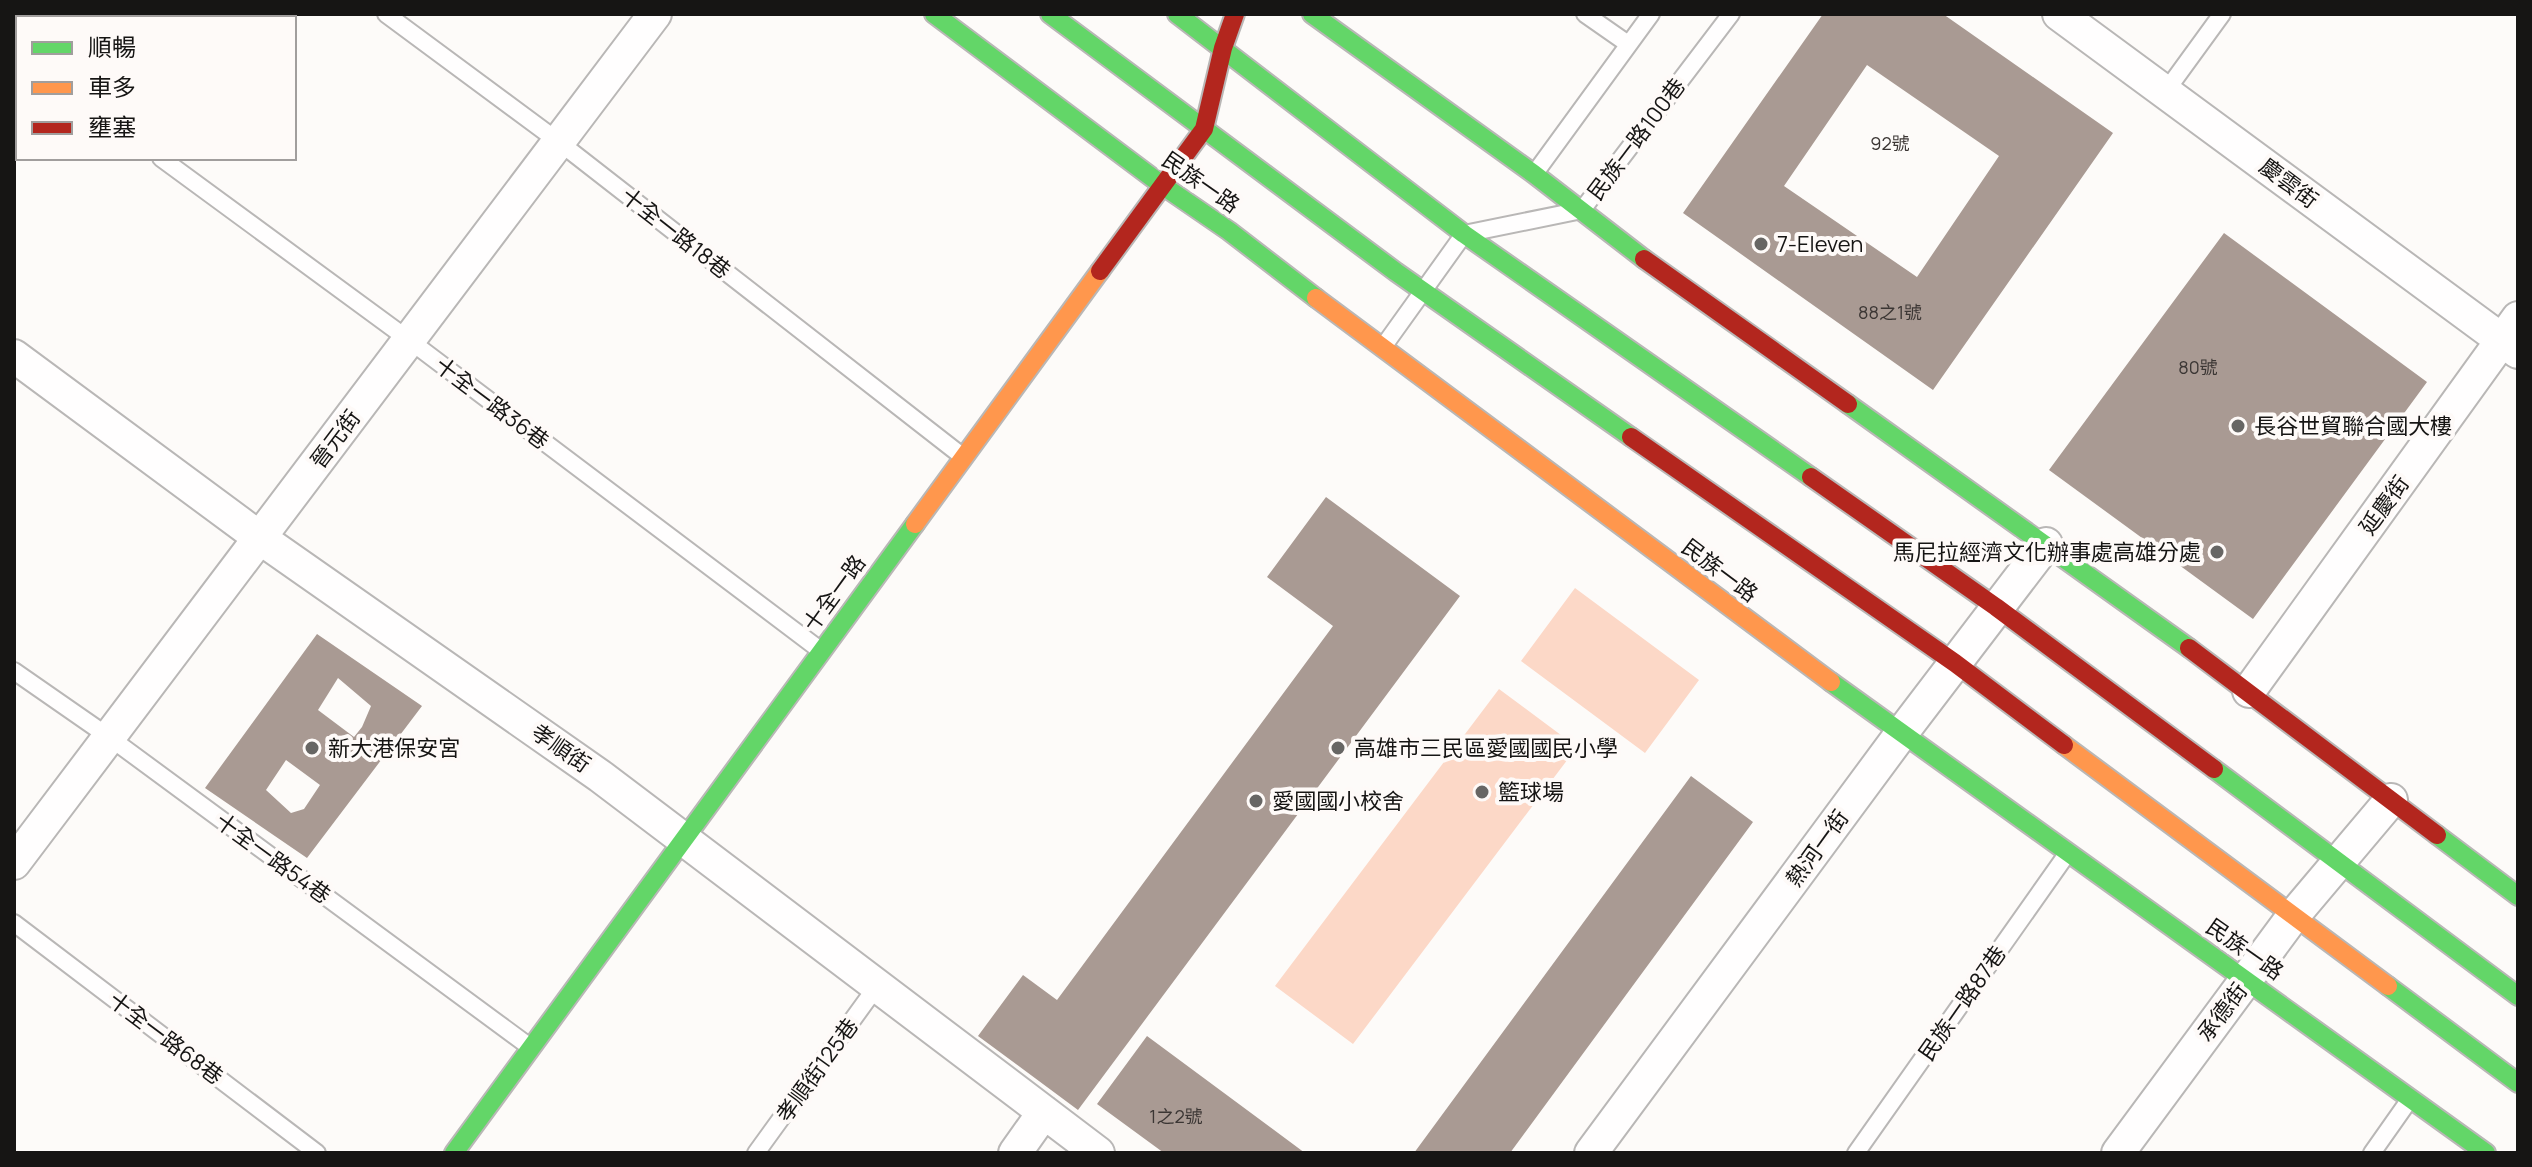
<svg xmlns="http://www.w3.org/2000/svg" width="2532" height="1167" font-family="Manrope,'Noto Sans TC',sans-serif">
<rect width="100%" height="100%" fill="#fdfbf9"/>
<!-- green -->
<path fill="#fcd8c7" d="M1575 588 1699 680 1645 753 1521 661Z
M1499 689 1577 747 1353 1044 1275 986Z"/>
<!-- building -->
<path fill="#a99a93" fill-rule="evenodd" d="M1823 14H1943L2113 133 1933 390 1683 213ZM1867 65 1999 156 1917 277 1784 186Z
M2224 233 2427 382 2253 619 2049 470Z
M1326 497 1460 596 1078 1110 978 1036 1023 975 1057 1000 1333 626 1267 577Z
M317 634 422 706 307 858 205 788ZM338 678 371 706 362 727 354 737 318 710ZM286 760 320 785 304 809 291 813 266 790Z
M1691 776 1753 822 1510 1153H1414Z
M1147 1036 1305 1153H1164L1097 1104Z"/>
<g fill="none" stroke-linecap="round" stroke-linejoin="round">
<defs>
<path id="lane" d="M386 14 559 142 962 456
M1585 14 1628 44
M14 51 18 54
M2166 91 2222 14
M161 158 409 340 820 650
M1535 173 1651 14
M1383 347 1464 234 1582 210 1731 14
M14 671 109 737 530 1047
M14 923 317 1153
M756 1153 877 986
M1856 1153 2067 854
M2372 1153 2410 1099"/>
<path id="street" d="M2059 14 2518 352
M86 18 89 14
M14 116 18 111
M14 356 260 538 600 776 1098 1153
M2249 691 2518 318
M14 863 655 14
M1015 1153 1044 1112
M1591 1153 1901 734 2046 544
M2118 1153 2294 915 2391 800"/>
<path id="fast" d="M934 14 1162 185 1229 231 1316 298
M1050 14 1396 272 1631 437
M1177 14 1464 234 1811 477
M1312 14 1534 174 1644 259
M1848 404 2189 648
M1831 682 2486 1153
M2214 769 2518 996
M2437 835 2518 896
M2388 986 2518 1083
M454 1153 915 524"/>
<path id="slow" d="M1316 298 1831 682
M915 524 1100 271
M2064 745 2388 986"/>
<path id="jam" d="M1644 259 1848 404
M1100 271 1204 129 1223 48 1235 14
M1631 437 1955 663 2064 745
M1811 477 1996 607 2214 769
M2189 648 2437 835"/>
</defs>
<!-- lane casing -->
<use href="#lane" stroke="#b9b7b6" stroke-width="20"/>
<!-- street casing -->
<use href="#street" stroke="#b9b7b6" stroke-width="36"/>
<!-- fast casing -->
<use href="#fast" stroke="#b9b7b6" stroke-width="22"/>
<!-- slow casing -->
<use href="#slow" stroke="#b9b7b6" stroke-width="22"/>
<!-- jam casing -->
<use href="#jam" stroke="#b9b7b6" stroke-width="22"/>
<!-- lane -->
<use href="#lane" stroke="#fffefe" stroke-width="16"/>
<!-- street -->
<use href="#street" stroke="#fffefe" stroke-width="32"/>
<!-- fast -->
<use href="#fast" stroke="#63d668" stroke-width="18"/>
<!-- slow -->
<use href="#slow" stroke="#ff974d" stroke-width="18"/>
<!-- jam -->
<use href="#jam" stroke="#b3261e" stroke-width="18"/>
</g>
<!-- markers -->
<g fill="#676664" stroke="#fefaf8" stroke-width="3">
<circle cx="1761" cy="244" r="8"/>
<circle cx="2238" cy="426" r="8"/>
<circle cx="2217" cy="552" r="8"/>
<circle cx="312" cy="748" r="8"/>
<circle cx="1338" cy="748" r="8"/>
<circle cx="1482" cy="792" r="8"/>
<circle cx="1256" cy="801" r="8"/>
</g>
<g text-anchor="middle" stroke-width="8" stroke-linejoin="round" paint-order="stroke">
<!-- number labels -->
<g font-size="18" fill="#3b3634">
<text x="1890" y="150">92號</text>
<text x="1890" y="319">88之1號</text>
<text x="2198" y="374">80號</text>
<text x="1176" y="1123">1之2號</text>
</g>
<!-- street labels -->
<g font-size="22" fill="#161514" stroke="#fefaf8">
<text transform="translate(1636 139) rotate(-53)" y="8">民族一路100巷</text>
<text transform="translate(1201 182) rotate(35)" y="8">民族一路</text>
<text transform="translate(2289 183) rotate(37)" y="8">慶雲街</text>
<text transform="translate(676 233) rotate(38)" y="8">十全一路18巷</text>
<text transform="translate(492 403) rotate(37)" y="8">十全一路36巷</text>
<text transform="translate(335 439) rotate(-53)" y="8">晉元街</text>
<text transform="translate(2384 505) rotate(-54)" y="8">延慶街</text>
<text transform="translate(1720 570) rotate(37)" y="8">民族一路</text>
<text transform="translate(834 593) rotate(-54)" y="8">十全一路</text>
<text transform="translate(561 748) rotate(35)" y="8">孝順街</text>
<text transform="translate(1817 848) rotate(-54)" y="8">熱河一街</text>
<text transform="translate(273 858) rotate(36)" y="8">十全一路54巷</text>
<text transform="translate(2245 949) rotate(35)" y="8">民族一路</text>
<text transform="translate(1962 1003) rotate(-55)" y="8">民族一路87巷</text>
<text transform="translate(2222 1012) rotate(-53)" y="8">承德街</text>
<text transform="translate(166 1038) rotate(37)" y="8">十全一路68巷</text>
<text transform="translate(817 1070) rotate(-54)" y="8">孝順街125巷</text>
</g>
<!-- poi labels -->
<g font-size="22" fill="#161514" stroke="#fefaf8" text-anchor="start">
<text x="1777" y="252">7-Eleven</text>
<text x="2254" y="434">長谷世貿聯合國大樓</text>
<text x="2201" y="560" text-anchor="end">馬尼拉經濟文化辦事處高雄分處</text>
<text x="328" y="756">新大港保安宮</text>
<text x="1354" y="756">高雄市三民區愛國國民小學</text>
<text x="1498" y="800">籃球場</text>
<text x="1272" y="809">愛國國小校舍</text>
</g>
</g>
<!-- border -->
<rect width="2532" height="1167" fill="none" stroke="#161514" stroke-width="32"/>
<!-- legend -->
<rect x="16" y="16" width="280" height="144" fill="#fefaf8" stroke="#a19e9d" stroke-width="2"/>
<rect x="32" y="42" width="40" height="12" fill="#63d668" stroke="#a19e9d" stroke-width="2"/>
<text x="88" y="56" font-size="24" fill="#161514">順暢</text>
<rect x="32" y="82" width="40" height="12" fill="#ff974d" stroke="#a19e9d" stroke-width="2"/>
<text x="88" y="96" font-size="24" fill="#161514">車多</text>
<rect x="32" y="122" width="40" height="12" fill="#b3261e" stroke="#a19e9d" stroke-width="2"/>
<text x="88" y="136" font-size="24" fill="#161514">壅塞</text>
</svg>
